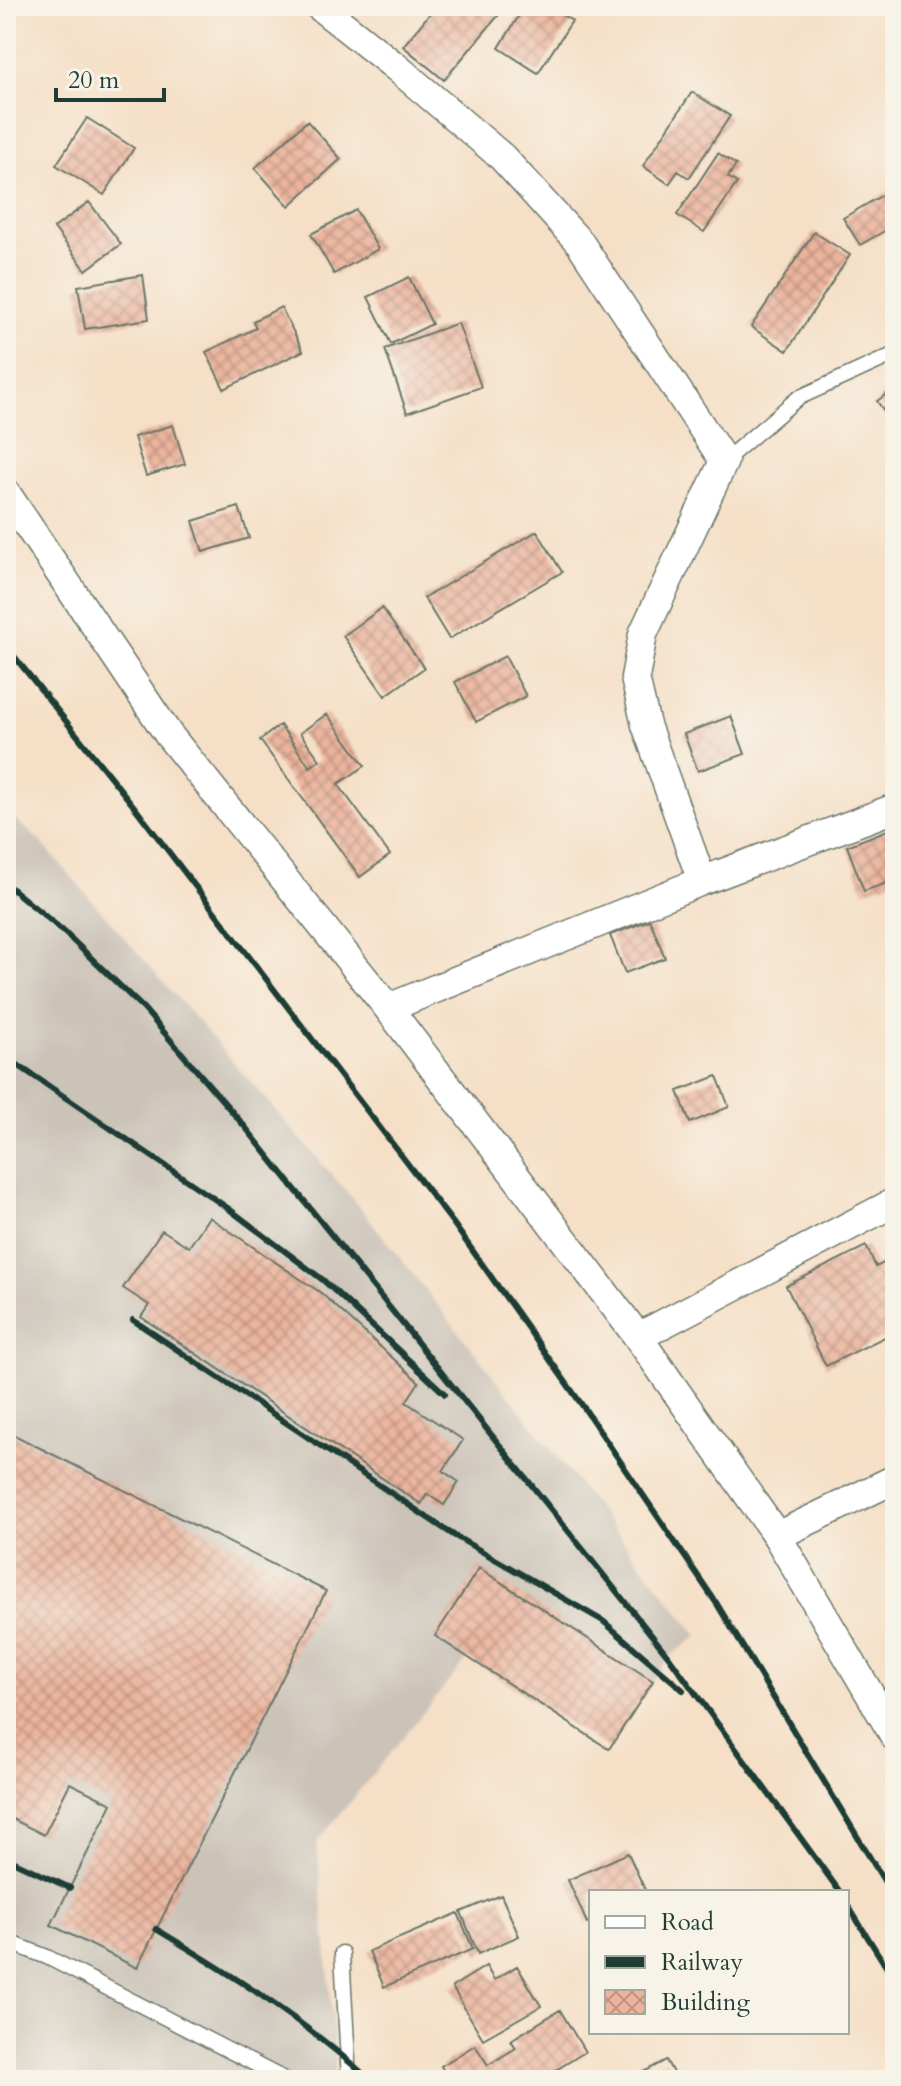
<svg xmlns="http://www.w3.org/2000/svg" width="901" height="2086" font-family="Cardo,serif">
<defs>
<pattern id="building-cross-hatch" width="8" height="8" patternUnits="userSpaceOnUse" patternTransform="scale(2)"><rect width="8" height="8" fill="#ecb49d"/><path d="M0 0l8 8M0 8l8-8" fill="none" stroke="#bf9481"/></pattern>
</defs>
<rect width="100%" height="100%" fill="#f7f3e8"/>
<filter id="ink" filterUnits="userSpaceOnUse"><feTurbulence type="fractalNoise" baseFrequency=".0125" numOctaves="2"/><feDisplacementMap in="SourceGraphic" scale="16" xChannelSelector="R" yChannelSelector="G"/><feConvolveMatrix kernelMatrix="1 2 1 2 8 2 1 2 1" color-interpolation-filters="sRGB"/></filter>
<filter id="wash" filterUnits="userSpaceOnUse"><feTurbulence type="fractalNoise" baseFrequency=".006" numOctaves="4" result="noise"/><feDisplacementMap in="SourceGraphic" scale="32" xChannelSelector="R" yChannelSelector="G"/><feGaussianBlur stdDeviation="1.8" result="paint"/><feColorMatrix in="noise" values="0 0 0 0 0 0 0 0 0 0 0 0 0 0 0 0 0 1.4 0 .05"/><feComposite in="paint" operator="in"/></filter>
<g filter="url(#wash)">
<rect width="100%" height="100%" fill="#f5dfc6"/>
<!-- industrial -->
<path fill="#cbc2b8" d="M6 811 40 841 360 1207 698 1636 669 1657 609 1749 468 1658 317 1842 335 2050 334 2080H6Z"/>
<g id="blocks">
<!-- building -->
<path fill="url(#building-cross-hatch)" d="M436 6H498L503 10 444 80 403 46Z
M525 6H549L572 21 538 73 499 48Z
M692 92 730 116 689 178 678 171 669 184 643 166Z
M87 118 134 148 104 195 56 165Z
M307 121 341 159 289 206 255 168Z
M718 153 736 165 728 177 737 183 704 232 677 215Z
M891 190 895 197V225L860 245 843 218Z
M89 202 121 244 86 270 54 228Z
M356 210 378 249 334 274 311 234Z
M814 232 850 255 787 351 751 327Z
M143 275 149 319 85 329 78 286Z
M409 277 432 324 391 344 368 297Z
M281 307 303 351 224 389 206 352 256 328 253 321Z
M458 323 481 387 407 413 385 349Z
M895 388V427L877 401Z
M173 425 185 464 146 476 134 437Z
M239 507 249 538 203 552 193 521Z
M537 531 562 572 449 639 424 598Z
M382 608 424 668 385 696 343 636Z
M505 656 526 696 476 722 455 682Z
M327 714 365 766 338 784 390 855 360 877 260 740 280 725 310 767 320 760 300 733Z
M731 716 745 754 698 771 684 734Z
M895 827V880L864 891 847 846Z
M650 920 665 958 625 973 610 935Z
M717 1076 729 1107 690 1123 678 1091Z
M209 1217 321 1293 419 1382 406 1402 463 1440 443 1471 459 1482 444 1505 427 1494 421 1504 141 1317 149 1305 123 1288 162 1230 189 1247Z
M866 1246 876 1267 895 1257V1332L826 1366 786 1286Z
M6 1431 326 1591 137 1968 51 1925 112 1804 70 1783 44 1835 6 1816Z
M479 1568 653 1681 609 1749 435 1636Z
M628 1853 646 1892H591V1921L587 1923 568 1880Z
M501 1895 519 1936 478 1954 461 1912Z
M458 1913 473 1949 384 1987 369 1951Z
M486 1966 494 1980 517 1966 541 2006 483 2039 452 1987Z
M560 2010 585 2052 540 2080H449L441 2066 475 2045 488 2065 516 2048 511 2040Z
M666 2060 677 2080H629Z"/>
</g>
</g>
<g filter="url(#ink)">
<use href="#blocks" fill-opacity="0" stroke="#6a7667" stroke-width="2"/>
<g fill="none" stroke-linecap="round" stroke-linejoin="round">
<defs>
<path id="lane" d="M724 461 798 398 895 354
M6 1941 47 1957 286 2080
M342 1953 349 2080"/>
<path id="street" d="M319 6 396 67 502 157 580 243 724 461 643 634 635 678 646 725 702 881
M6 493 168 734 388 1008 638 1337 777 1536 895 1737
M388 1008 702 881 895 808
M638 1337 895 1202
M777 1536 895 1479"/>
</defs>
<!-- lane casing -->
<use href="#lane" stroke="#6a7667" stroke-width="17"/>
<!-- street casing -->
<use href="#street" stroke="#6a7667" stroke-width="31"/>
<!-- lane -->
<use href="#lane" stroke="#fff" stroke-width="14"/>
<!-- street -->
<use href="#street" stroke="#fff" stroke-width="28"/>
<!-- rail -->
<path stroke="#1f3d34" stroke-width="6" d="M6 646 136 809 453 1223 582 1405 717 1604 895 1899
M6 884 61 929 144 1009 246 1128 669 1657 840 1892
M6 1057 229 1209 323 1280 445 1394
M133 1320 455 1536 603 1621 683 1690
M6 1858 70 1888
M847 1904 895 1981
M156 1929C231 1974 305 2021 370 2080"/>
</g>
</g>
<!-- margin -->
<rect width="901" height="2086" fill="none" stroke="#f7f3e8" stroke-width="32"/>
<!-- legend -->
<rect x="589" y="1890" width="260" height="144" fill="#f7f3e8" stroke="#a1aaa0" stroke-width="2"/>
<rect x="605" y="1916" width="40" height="12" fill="#ffffff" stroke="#a1aaa0" stroke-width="2"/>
<text x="661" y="1930" font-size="24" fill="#1f3d34">Road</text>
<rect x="605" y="1956" width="40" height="12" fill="#1f3d34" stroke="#a1aaa0" stroke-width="2"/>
<text x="661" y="1970" font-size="24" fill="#1f3d34">Railway</text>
<rect x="605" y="1990" width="40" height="24" fill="url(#building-cross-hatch)" stroke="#a1aaa0" stroke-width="2"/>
<text x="661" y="2010" font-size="24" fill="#1f3d34">Building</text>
<!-- scale -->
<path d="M56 88v12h108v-12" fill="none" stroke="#1f3d34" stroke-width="4"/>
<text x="68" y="88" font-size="24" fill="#1f3d34" stroke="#f7f3e8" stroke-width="6" paint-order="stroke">20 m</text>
</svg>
